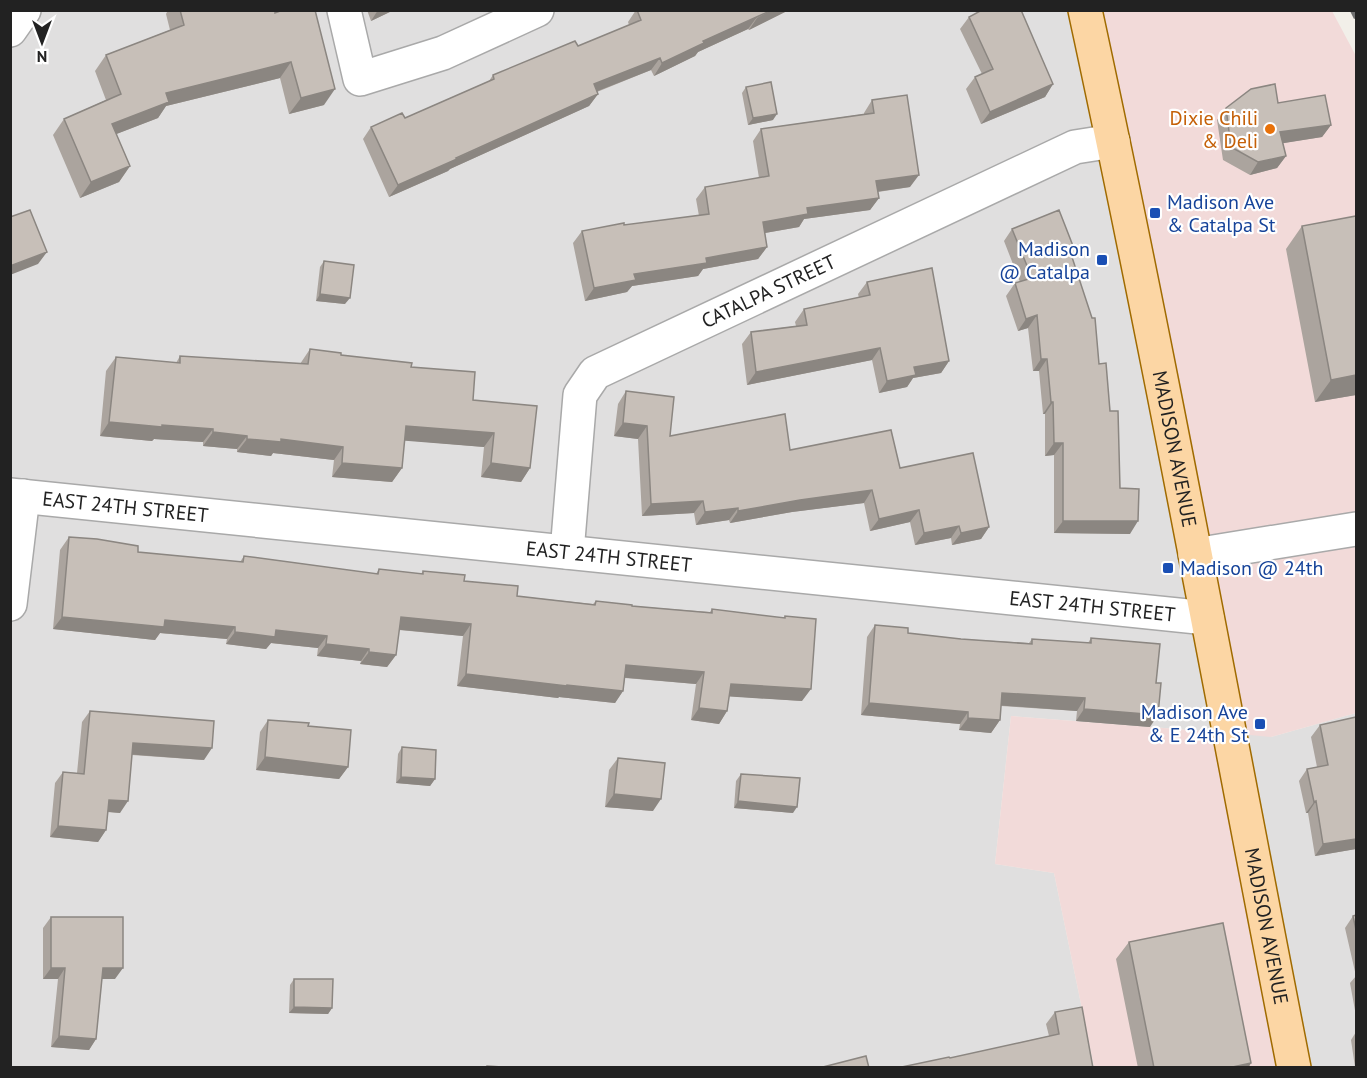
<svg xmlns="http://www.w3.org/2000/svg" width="1367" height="1078" font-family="'PT Sans',sans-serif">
<rect width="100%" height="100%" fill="#f2efe9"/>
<!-- residential -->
<path fill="#e0dfdf" d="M24 11H1085L1271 737 1356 713V1067H1294L1229 733 1011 716 995 864 1054 873 1094 1067 11 1068 10 30Z"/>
<!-- commercial -->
<path fill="#f2dad9" d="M1085 11H1332L1356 56V713L1271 737 1229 733 1294 1067H1094L1054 873 995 864 1011 716 1228 733Z"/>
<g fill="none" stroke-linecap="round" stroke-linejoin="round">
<defs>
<g id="minor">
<path d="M344 10 360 79 443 53 537 10"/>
<path d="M10 30 24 10"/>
<path id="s1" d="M10 495 1207 618"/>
<path id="s2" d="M567 552 580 395 595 373 1075 147 1113 141"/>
<path d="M1195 555 1356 529"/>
<path d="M10 604 23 496"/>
</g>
<g id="major">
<path id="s3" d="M1085 10C1161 361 1225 715 1294 1068"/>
</g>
</defs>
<!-- minor casing -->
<use href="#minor" stroke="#a9a9a9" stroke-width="36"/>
<!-- major casing -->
<use href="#major" stroke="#a06b00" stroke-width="36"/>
<!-- minor -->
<use href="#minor" stroke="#fff" stroke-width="33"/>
<!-- major -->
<use href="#major" stroke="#fcd6a4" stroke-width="33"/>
<!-- rail -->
<path stroke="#707070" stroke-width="4.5" stroke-dasharray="12 12" stroke-linecap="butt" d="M1352 10 1356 18"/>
</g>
<!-- wall -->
<path fill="#aba49e" d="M168 10H275L324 105 289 114 280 78 166 106 158 118 116 134 130 166 119 182 80 198 53 135 64 119 106 100 95 71 106 55 170 30 166 14Z
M367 10H394L371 21Z
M636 10H789L749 30 748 29 698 52 695 56 654 76 651 70 597 92 598 94 589 106 450 169 448 171 389 197 363 139 371 127 405 118 489 81 493 75 578 46 629 25 628 22Z
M969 17 1053 84 1045 97 981 124 966 89 975 77 982 74 960 29Z
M746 87 773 120 748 125 742 93Z
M872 100 910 187 878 192 879 198 870 210 804 219 799 227 765 233 767 247 758 259 703 269 698 276 632 286 627 292 585 301 573 243 582 231 699 216 696 199 705 187 759 178 753 141 761 129 864 114V113Z
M1278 103 1331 125 1322 137 1283 143 1286 156 1277 168 1250 175 1223 160 1217 120 1226 108Z
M1302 226 1356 395 1315 402 1286 249Z
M1012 229 1070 251 1099 364 1110 411 1120 488 1130 534 1054 533V455L1045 456V414H1043L1039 371H1033L1028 328 1018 331 1006 296 1015 283 1020 282 1004 241Z
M324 261 345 304 316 301 320 267Z
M867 282 949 361 941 373 913 378 907 387 879 393 872 360 747 385 742 344 751 332 796 326 795 322 804 309 859 298 858 294Z
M310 349 411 367 473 400 530 468 521 482 481 477 484 447 404 440 402 468 392 482 332 477 334 460 273 453 271 456 237 452V449L203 446V442L154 439 152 441 100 436 106 371 116 357 176 363 180 356 300 364Z
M626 391 670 436 790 450 900 468 989 527 981 539 952 545 951 538 915 545 910 522 870 531 864 503 792 512 730 523 729 520 696 525 694 513 642 516 638 439 614 436 618 404Z
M69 537 138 552 240 562 244 556 376 574 379 569 421 574 423 571 464 581 517 596 593 604 596 601 632 606 710 612 712 609 783 618 785 616 802 701 729 696 727 711 719 724 691 720 696 684 625 678 623 691 615 703 559 697 558 698 457 686 463 636 399 630 396 655 387 667 360 664 361 661 317 656 318 648 271 643 266 649 226 644 227 639 160 633 155 640 53 629 60 550Z
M875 625 908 633 961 639 1029 643 1032 639 1088 643 1091 638 1150 727 1076 721 1077 711 1001 706 1000 720 991 733 959 730 960 724 861 715 867 637Z
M90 711 204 760 132 755 120 813 107 812 106 830 98 842 50 837 55 783 63 772 77 773 82 722Z
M268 720 308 726 348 767 339 779 256 770 260 732Z
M1320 725 1356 849 1315 856 1308 813H1306L1299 781 1307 769 1317 767 1311 737Z
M402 747 435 779 430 786 396 783 398 754Z
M618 758 653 811 605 807 609 770Z
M741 774 793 813 734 808 736 781Z
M1356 915V1016L1350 983 1356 976 1345 928 1353 916Z
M51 917 115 979H102L96 1039 89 1050 51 1047 58 979H43V928Z
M1129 942 1251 1063 1248 1068H1138L1116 959Z
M294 979 332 1008 328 1014 289 1013 290 985Z
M1055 1012 1093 1068 950 1058 1049 1036 1046 1024Z
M1356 1032V1067H1355L1351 1040Z"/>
<!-- shaded-wall -->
<path fill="#8b8681" d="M378 10H394L371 21Z
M772 10H789L749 30 757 18Z
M757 17 748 29 698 52 695 56 654 76 662 63 703 41Z
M660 58 651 70 585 96 594 84Z
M291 62 280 78 166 106 158 118 101 140 112 124 166 93Z
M1053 84 1045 97 981 124 990 112Z
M335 89 324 105 289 114 301 98Z
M598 94 589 106 450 169 448 171 389 197 398 185Z
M777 114 773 120 748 125 753 118Z
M1331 125 1322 137 1272 145 1280 132Z
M1286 156 1277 168 1250 175 1258 162Z
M130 166 119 182 80 198 91 182Z
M919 175 910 187 868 193 876 181Z
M879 198 870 210 804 219 799 227 754 235 763 222 807 208Z
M767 247 758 259 703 269 698 276 632 286 627 292 585 301 594 288 634 274 706 258Z
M47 252 38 264 10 275V266Z
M320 294 350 298 345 304 316 301Z
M1037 315 1028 328 1018 331 1026 319Z
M880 348 872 360 747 385 756 372Z
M1041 359H1047L1039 371H1033Z
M949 361 941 373 913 378 907 387 879 393 887 381 914 367Z
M1356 375V395L1315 402 1331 380Z
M1051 402H1053L1045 414H1043Z
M109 422 162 425 213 429 203 442 154 439 152 441 100 436Z
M623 423 647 426 638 439 614 436Z
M406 426 494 433 484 447 396 440Z
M213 432 247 436 237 449 203 446Z
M247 439H281L343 447 334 460 273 453 271 456 237 452Z
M1054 443H1063L1054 455 1045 456Z
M342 463 402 468 392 482 332 477Z
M491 463 530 468 521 482 481 477Z
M872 490 864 503 792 512 730 523 738 511 800 500Z
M703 501 694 513 642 516 651 504Z
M738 508 729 520 696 525 705 512Z
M919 510 910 522 870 531 879 519Z
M1063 521H1138L1130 534 1054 533Z
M959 526 951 538 915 545 924 533Z
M989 527 981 539 952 545 961 533Z
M62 617 165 620 235 627 227 639 160 633 155 640 53 629Z
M401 617 471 624 463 636 392 629Z
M276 630 327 636 318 648 271 643 266 649 226 644 235 632Z
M326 644 369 649 361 661 317 656Z
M369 652 396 655 387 667 360 664Z
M626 665 704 672 696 684 617 677Z
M466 674 623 691 615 703 559 697 558 698 457 686Z
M731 684 811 689 802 701 722 696Z
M1002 693 1085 698 1077 711 994 705Z
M869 703 968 712 960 724 861 715Z
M699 708 727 711 719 724 691 720Z
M1084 709 1158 715 1150 727 1076 721Z
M968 718 1000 720 991 733 959 730Z
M133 743 212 748 204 760 125 754Z
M265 757 348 767 339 779 256 770Z
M401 777 435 779 430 786 396 783Z
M614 794 661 799 653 811 605 807Z
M109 800 128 801 120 813 100 811Z
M738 801 797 807 793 813 734 808Z
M1316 801 1308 813H1306L1314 802Z
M58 826 106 830 98 842 50 837Z
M1356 839V849L1315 856 1323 844Z
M51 968H65L58 979H43Z
M103 968H123L115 979H95Z
M294 1007 332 1008 328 1014 289 1013Z
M59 1036 96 1039 89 1050 51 1047Z
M1251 1063 1248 1068H1228Z"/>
<!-- building -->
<path fill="#c7bfb8" stroke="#8b8681" stroke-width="1.5" d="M180 10H275V13L283 10H315L335 89 301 98 291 62 166 93 169 102 112 124 130 166 91 182 64 119 121 94 106 55 184 25Z
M637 10H772L703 41 704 43 662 63 660 58 594 84 598 94 456 158 457 159 398 185 371 127 402 113 405 118 494 79 493 75 575 41 578 46 641 20Z
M982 10H1021L1053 84 990 112 975 77 993 69 969 17Z
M771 82 777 114 753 118 746 87Z
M1275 84 1278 103 1325 95 1331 125 1280 132 1286 156 1258 162 1231 147 1226 108 1251 89Z
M907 95 919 175 876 181 879 198 807 208 808 214 763 222 767 247 706 258 707 263 634 274 636 280 594 288 582 231 624 223V225L709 214 705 187 769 176 761 129 874 113 872 100Z
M30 210 47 252 10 266V217Z
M1059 210 1073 246 1069 248 1092 318H1095L1099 364 1106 363 1110 411H1118L1120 488 1139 489 1138 521H1063V443H1054L1053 402H1051L1047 359H1041L1037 315 1026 319 1015 283 1032 278 1012 229Z
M1356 216V375L1331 380 1302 226Z
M324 261 354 265 350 298 320 294Z
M932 268 949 361 914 367 916 375 887 381 880 348 756 372 751 332 807 325 804 309 870 295 867 282Z
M310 349 341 353V355L412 363 411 367 475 372 473 400 537 406 530 468 491 463 494 433 406 426 402 468 342 463 343 447 281 439V442L247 439V436L213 432V429L162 425V427L109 422 116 357 180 363V356L308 364Z
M626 391 674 397 670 436 785 414 790 450 891 430 900 468 973 453 989 527 961 533 959 526 924 533 919 510 879 519 872 490 800 500 738 511V508L705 512 703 501 651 504 647 426 623 423Z
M69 537 97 539 138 546V552L243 562 244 556 378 574 379 569 423 574V571L465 575 464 581 518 586 517 596 595 605 596 601 632 605V606L712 613V609L785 618V616L816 619 811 689 731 684 727 711 699 708 704 672 626 665 623 691 567 685V686L466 674 471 624 401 617 396 655 369 652V649L326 644 327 636 276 630 275 637 235 632V627L165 620 164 627 62 617Z
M875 625 908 628V633L961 639 1032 644V639L1091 643V638L1160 644 1156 683H1161L1158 715 1084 709 1085 698 1002 693 1000 720 968 718V712L869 703Z
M90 711 214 721 212 748 133 743 128 801 109 800 106 830 58 826 63 772 84 774Z
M1356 717V839L1323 844 1316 801 1314 802 1307 769 1328 765 1320 725Z
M268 720 309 723 308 726 351 730 348 767 265 757Z
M402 747 436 750 435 779 401 777Z
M618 758 665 763 661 799 614 794Z
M741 774 800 778 797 807 738 801Z
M1356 915V930L1353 916Z
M51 917H123V968H103L96 1039 59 1036 65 968H51Z
M1223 923 1251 1063 1228 1068H1154L1129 942Z
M294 979H333L332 1008 294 1007Z
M1082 1007 1093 1068H897L949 1057 950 1058 1059 1034 1055 1012Z
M866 1056 869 1068H819Z
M487 1066 516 1068H487Z"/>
<!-- markers -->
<circle fill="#e8710a" stroke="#fff" stroke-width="2" cx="1270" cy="129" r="6"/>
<g fill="#1a4fb4" stroke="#fff" stroke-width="2">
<rect x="1149" y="207" width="12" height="12" rx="3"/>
<rect x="1096" y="254" width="12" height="12" rx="3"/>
<rect x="1162" y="562" width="12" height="12" rx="3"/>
<rect x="1254" y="718" width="12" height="12" rx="3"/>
</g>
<g text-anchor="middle" stroke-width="4.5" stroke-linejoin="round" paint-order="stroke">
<!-- food labels -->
<g font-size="20" fill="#c56008" stroke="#fff" text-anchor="end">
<text x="1258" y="125">Dixie Chili<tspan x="1258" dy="23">&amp; Deli</tspan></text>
</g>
<!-- transit labels -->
<g font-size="20" fill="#164399" stroke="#fff" text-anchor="start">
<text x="1167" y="209">Madison Ave<tspan x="1167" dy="23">&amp; Catalpa St</tspan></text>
<text x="1090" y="256" text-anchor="end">Madison<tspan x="1090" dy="23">@ Catalpa</tspan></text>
<text x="1180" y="575">Madison @ 24th</text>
<text x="1248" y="719" text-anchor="end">Madison Ave<tspan x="1248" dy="23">&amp; E 24th St</tspan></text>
</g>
<!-- street labels -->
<g font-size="20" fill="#222" stroke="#fff">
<text dy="7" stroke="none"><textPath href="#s2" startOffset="376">CATALPA STREET</textPath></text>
<text dy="7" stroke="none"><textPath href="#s3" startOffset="448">MADISON AVENUE</textPath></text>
<text dy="7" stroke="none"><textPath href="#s1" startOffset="116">EAST 24TH STREET</textPath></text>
<text dy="7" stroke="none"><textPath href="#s1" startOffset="602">EAST 24TH STREET</textPath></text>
<text dy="7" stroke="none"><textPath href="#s1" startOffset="1088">EAST 24TH STREET</textPath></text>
<text dy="7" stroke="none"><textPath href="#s3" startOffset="934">MADISON AVENUE</textPath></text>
</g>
</g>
<!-- border -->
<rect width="1367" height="1078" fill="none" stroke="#222222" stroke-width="24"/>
<!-- north arrow -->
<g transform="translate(42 42) rotate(180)" stroke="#ffffff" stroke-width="4.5" paint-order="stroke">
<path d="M0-4.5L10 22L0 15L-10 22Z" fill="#222222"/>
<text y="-9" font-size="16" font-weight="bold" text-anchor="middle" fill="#222222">N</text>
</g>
</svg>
